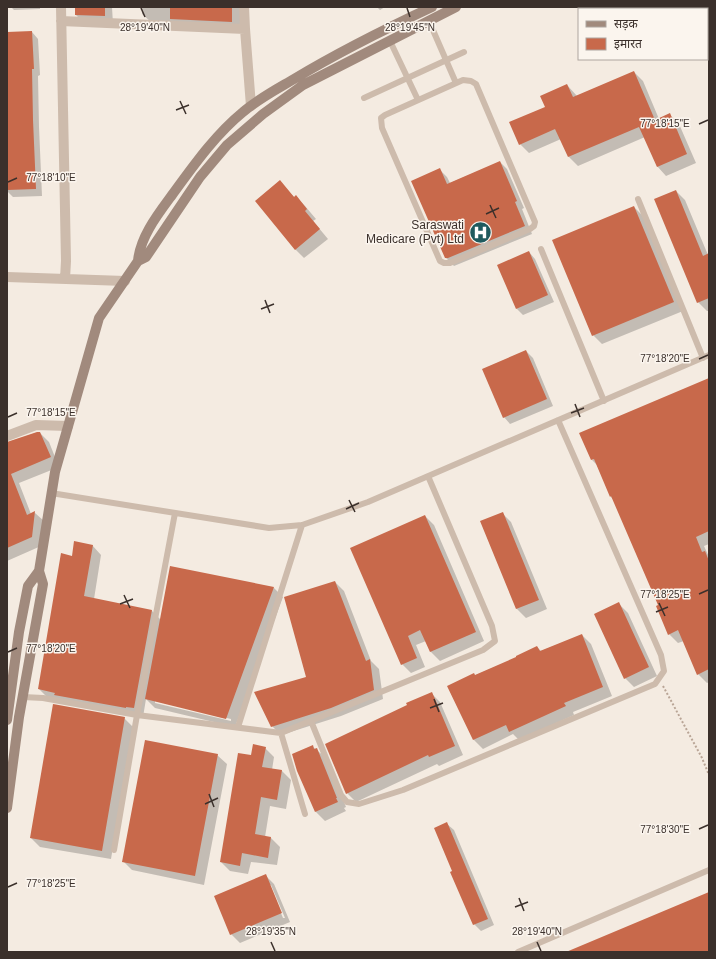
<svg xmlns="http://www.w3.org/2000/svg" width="716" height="959" font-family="Helvetica,'Noto Sans Devanagari',sans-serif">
<rect width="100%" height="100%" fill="#f4ebe1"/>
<!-- shadow -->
<path fill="#0003" fill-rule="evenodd" d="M11 7H40V9L14 10Z
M76 7H112L113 24 84 23 76 15Z
M142 7H241L240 30 151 22 142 14Z
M377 7H385L380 10Z
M700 7H709V29L707 24V9H701Z
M32 32 38 39 40 75 38 76 39 127 42 196 13 197 7 191V33Z
M634 72 643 81 659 119 670 115 679 124 696 163 666 176 657 166 645 137 578 166 569 157 561 139 529 153 520 144 547 107 567 85 577 96Z
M500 162 507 169 524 208 522 209 532 234 454 266 446 258 440 170 447 177 450 183Z
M280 182 295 198 296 197 305 206 316 219 313 221 328 239 304 258 295 249Z
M676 191 685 200 708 255 709 254V311H707L698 302Z
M634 207 643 216 683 311 602 344 593 335Z
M529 252 535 259 554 302 523 315 517 309Z
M526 351 533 358 553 406 510 424 504 417Z
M709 379V544L704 546 709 557V682L707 683 698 674 684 641 678 643 669 634 659 606 614 500 611 497 597 465 592 460Z
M40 433 49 442 59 467 19 483 31 514 35 513 44 521 41 546 7 561V444Z
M502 513 511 522 547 609 526 618 517 609 481 522Z
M425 516 434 525 484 641 440 661 431 652 426 641 416 645 425 667 411 673 402 664Z
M92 545 101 555 94 599 152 611 161 620 274 588 283 597 235 727 155 708 146 699 143 717 48 698 39 689 73 557ZM155 701 231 719V721L155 703Z
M335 582 344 591 371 661 379 669 383 699 341 716 281 735 272 726 307 678Z
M619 604 628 613 657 676 634 687 625 678Z
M582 635 591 644 612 696 573 712 574 715 519 740 513 734 483 749 474 740 448 687 518 657 537 647 541 651Z
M431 693 440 702 463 755 439 766 437 764 356 802 347 793 408 706Z
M124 718 133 727 111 859 40 847 31 838Z
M312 746 326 758 346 807 344 808 346 811 325 821 316 812Z
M265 748 274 757 272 770 282 771 291 780 286 809 270 806 265 837 271 838 280 847 277 865 251 862 248 874 230 871 221 862 252 756Z
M217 755 227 764 204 885 132 870 123 861Z
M447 824 454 830 494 925 481 931 474 924Z
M265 875 274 884 290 922 240 943 231 934ZM269 885H271L285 918H283Z"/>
<!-- building -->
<path fill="#c8694b" d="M75 7H105V16L75 15Z
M170 7H232V22L170 19Z
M32 31 34 69H32L33 120 36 189 7 190V32Z
M634 71 655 120 670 113 687 154 657 167 639 127 568 157 555 129 519 145 509 122 545 107 540 96 567 84 573 97Z
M500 161 517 201 515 202 525 226 448 258H445L411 181 440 168 447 184Z
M280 180 294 197 296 195 307 209 305 211 320 229 295 250 255 201Z
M676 190 703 256 709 253V298L697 303 654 199Z
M634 206 674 302 592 336 552 240Z
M529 251 548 295 516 309 497 265Z
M526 350 547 399 503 418 482 369Z
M709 378V531L696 537 702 552 705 551 709 561V669L697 675 678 630 668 635 656 606 658 605 611 496 610 497 594 459 591 460 579 433Z
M37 432H40L51 457 11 474 27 515 35 511 32 537 7 548V442Z
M503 512 539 600 516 609 480 521Z
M425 515 476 632 430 652 420 630 408 636 417 658 401 665 350 548Z
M74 541 93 545 84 596 152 610 134 708 126 707V708L54 695 55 693 38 689 61 553 72 556Z
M170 566 274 587 226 719 145 699Z
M335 581 366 661 370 659 374 690 331 708 271 727 254 692 306 677 284 597Z
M619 602 649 667 624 679 594 614Z
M582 634 603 687 564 703 566 706 509 732 506 725 473 740 447 686 474 673 475 675 516 657V656L537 646 540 651Z
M432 692 455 746 429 757 428 755 346 794 325 744 407 705 406 703Z
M53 704 125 717 102 851 30 838Z
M145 740 218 754 195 876 122 862Z
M253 744 266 747 262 767 282 770 277 800 261 797 255 834 271 837 268 858 242 853 240 866 220 862 238 753 251 755Z
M313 745 314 749 317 748 337 798H336L338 802 315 812 297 771 292 754Z
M447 822 488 919 473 925 450 872 452 871 434 828Z
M266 874 282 913 230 935 214 896Z
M709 892V952H566Z"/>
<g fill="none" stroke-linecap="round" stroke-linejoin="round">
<!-- path -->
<path stroke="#b9a596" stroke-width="2" stroke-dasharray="2 2" stroke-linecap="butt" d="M663 686 702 758 709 775"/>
<!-- lane -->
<path stroke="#cdbbac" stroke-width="6" d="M429 21 456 83
M390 41 418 100
M463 80 471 81 476 84 535 222 534 226 530 229 450 263H444L440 261 382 128 381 118 385 115Z
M364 98 464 52
M638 199 703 358
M541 249 604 401
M51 493 269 528 302 525 368 502 709 355
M23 697 43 698 137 715 281 733 483 650 495 641 492 626 428 476
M311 721 341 795 347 802 359 804 403 790 655 684 664 671 661 655 558 420
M238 727 302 525
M281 733 305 814
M114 850 137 715 175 513
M518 952 709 870"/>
<!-- street -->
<path stroke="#cdbbac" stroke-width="10" d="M61 7 66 261 65 279
M244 7 245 29 251 106
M61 21 245 29
M7 277 125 281
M7 436 36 425 68 426"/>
<!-- secondary -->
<path stroke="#a18a7d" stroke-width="10" d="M138 261 146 257 200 177 227 145 263 114 303 85 456 7
M7 720 19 632 28 586 39 571
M7 808 19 717 43 584 39 571 55 472 99 318 138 261C140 237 158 214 172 195 194 165 215 135 243 112 258 99 277 89 294 79 339 52 385 29 432 7"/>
</g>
<!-- ticks -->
<path fill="none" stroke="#3b302b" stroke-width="1.5" d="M141 8 145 17M407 8 410 17M180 101 186 114M176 110 189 105M699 124 708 120M8 182 17 178M490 205 496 218M486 214 499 208M265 300 270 313M261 309 274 304M699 359 708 355M575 404 580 417M571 413 584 408M8 417 17 413M349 500 355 512M346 509 359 503M699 594 708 590M124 595 130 608M659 603 665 616M120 604 133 599M656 612 668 607M8 652 17 648M434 699 439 712M430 708 443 703M209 794 214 807M205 804 218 798M699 829 708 825M8 887 17 883M519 898 524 911M515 907 528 902M271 942 275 951M537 942 541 951"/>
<!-- icons -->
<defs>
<symbol id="hospital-disc" viewBox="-11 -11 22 22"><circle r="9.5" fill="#1f5a5e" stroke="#fbf5ee"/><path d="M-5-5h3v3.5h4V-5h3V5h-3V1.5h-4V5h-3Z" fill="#fff"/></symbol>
</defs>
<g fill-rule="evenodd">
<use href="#hospital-disc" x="468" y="220" width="25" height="25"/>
</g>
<g text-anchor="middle" stroke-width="3" stroke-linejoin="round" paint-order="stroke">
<!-- poi labels -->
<g font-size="12" fill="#3b302b" stroke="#fbf5ee" text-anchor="end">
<text x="464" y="229">Saraswati<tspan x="464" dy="14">Medicare (Pvt) Ltd</tspan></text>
</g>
</g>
<g font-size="10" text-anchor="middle" fill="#3b302b" stroke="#fbf5ee" stroke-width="3" stroke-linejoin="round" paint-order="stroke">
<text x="145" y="31">28°19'40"N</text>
<text x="410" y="31">28°19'45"N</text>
<text x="665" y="127">77°18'15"E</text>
<text x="51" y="181">77°18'10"E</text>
<text x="665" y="362">77°18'20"E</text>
<text x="51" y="416">77°18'15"E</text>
<text x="665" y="598">77°18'25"E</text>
<text x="51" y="652">77°18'20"E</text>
<text x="665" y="833">77°18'30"E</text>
<text x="51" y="887">77°18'25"E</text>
<text x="271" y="935">28°19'35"N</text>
<text x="537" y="935">28°19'40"N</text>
</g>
<!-- border -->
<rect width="716" height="959" fill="none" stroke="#3b302b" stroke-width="16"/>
<!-- legend -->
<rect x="578" y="8" width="130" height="52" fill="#fbf5ee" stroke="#aea6a0"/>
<rect x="586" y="21" width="20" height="6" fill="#a18a7d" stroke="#aea6a0"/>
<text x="614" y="28" font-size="12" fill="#3b302b">सड़क</text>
<rect x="586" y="38" width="20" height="12" fill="#c8694b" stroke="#aea6a0"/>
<text x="614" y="48" font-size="12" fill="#3b302b">इमारत</text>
</svg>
